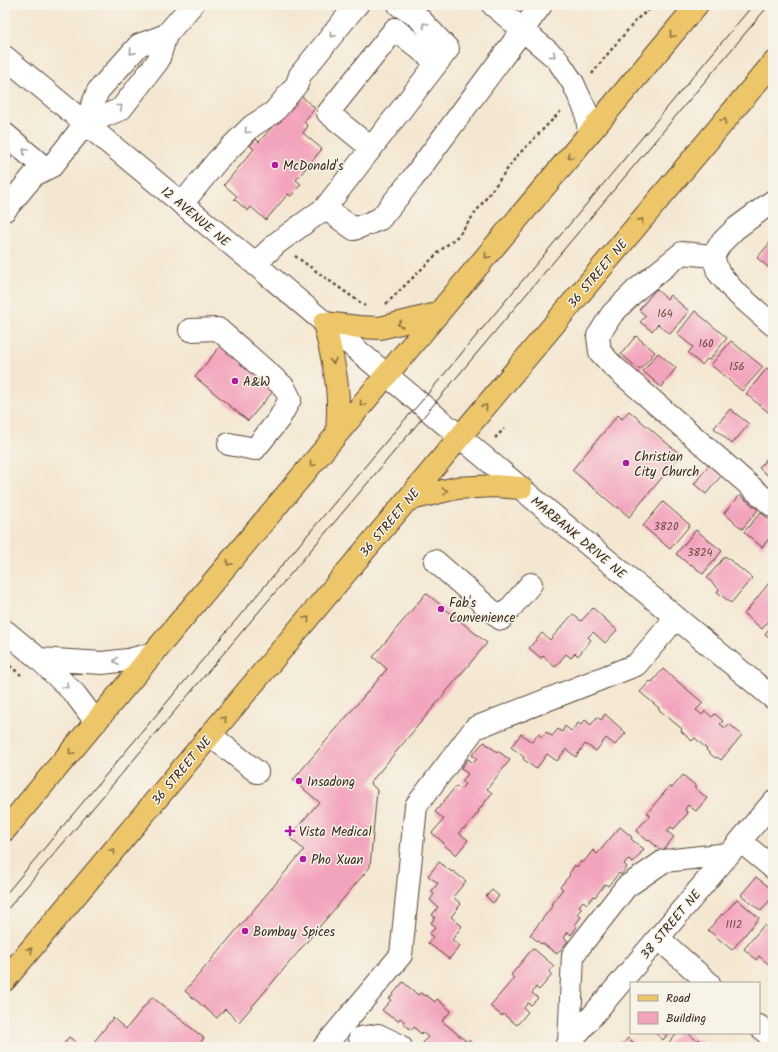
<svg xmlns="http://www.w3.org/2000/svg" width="778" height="1052" font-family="Kalam,sans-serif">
<rect width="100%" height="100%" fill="#f7f3e8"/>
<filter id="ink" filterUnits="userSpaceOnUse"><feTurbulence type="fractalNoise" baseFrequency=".025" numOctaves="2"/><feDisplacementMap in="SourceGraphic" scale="8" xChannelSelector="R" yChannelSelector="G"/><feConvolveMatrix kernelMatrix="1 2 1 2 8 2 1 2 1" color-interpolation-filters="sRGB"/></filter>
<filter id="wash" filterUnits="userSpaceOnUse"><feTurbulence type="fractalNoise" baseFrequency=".012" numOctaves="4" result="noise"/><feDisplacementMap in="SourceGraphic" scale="16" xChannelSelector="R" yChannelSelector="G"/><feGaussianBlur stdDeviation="0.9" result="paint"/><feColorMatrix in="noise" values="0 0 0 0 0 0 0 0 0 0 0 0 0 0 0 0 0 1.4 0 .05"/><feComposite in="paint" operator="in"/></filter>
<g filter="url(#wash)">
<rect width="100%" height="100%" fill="#f4e7d1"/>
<g id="blocks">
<!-- building -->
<path fill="#f3a4bd" d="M300 95 315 108 304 122 308 126 303 133 322 149 296 180 301 184 291 196 288 194 266 220 251 207 248 211 234 199 237 196 224 185 254 149 250 146 256 139 259 142Z
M5 139 18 150 5 165Z
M773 239V271L757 258Z
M656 289 667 299 670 295 689 311 670 334 658 324 652 331 640 322 646 316 639 310Z
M695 311 727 338 709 360 707 359 702 365 688 353 693 347 677 334Z
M636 336 655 352 640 370 621 354Z
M731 341 763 367 742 391 711 365Z
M221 345 275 389 248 421 195 377Z
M658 353 676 368 661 387 643 371Z
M767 368 773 373V416L746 394Z
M730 409 749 424 732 444 714 428Z
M629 411 681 455 629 517 618 507 617 508 572 470 618 415 622 419Z
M773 451V480L759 468Z
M709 465 721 476 706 494 694 484Z
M740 495 758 510 742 529 724 513Z
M663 502 690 525 670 549 643 526Z
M761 512 773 523V534L762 547 744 532Z
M696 530 722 551 703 574 691 564 690 565 676 554Z
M725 556 752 578 731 603 717 592 719 589 707 578Z
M769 583 773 586V616L762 629 744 614Z
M426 593 487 643 370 783 377 790 370 867 239 1022 225 1009 217 1018 185 991 304 850 289 837 319 802 293 780 387 669 373 657Z
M593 608 617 630 605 643 593 632 588 637 591 640 578 656 575 653 571 658 566 654 555 667 543 656 541 658 529 648 542 633 550 640 573 614 581 621Z
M773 625V640L765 634Z
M663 669 703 703 696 710 702 715 705 711 712 717 715 714 723 721 720 724 725 728 729 724 742 735 721 760 717 757 715 758 706 750 707 749 695 738 692 741 681 731 682 729 658 709 659 708 640 692 650 681 652 682Z
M605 714 626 733 615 745 606 738 596 751 585 744 576 757 566 749 557 761 547 754 536 769 523 759 524 757 511 747 521 734 532 742 538 734 542 737 546 732 552 736 558 729 562 732 565 726 571 731 578 723 581 725 585 720 591 725 597 717 601 720Z
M484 742 497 752 498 751 510 760 487 789 492 793 478 811 479 812 464 829 463 828 459 833 468 840 456 855 443 844 444 843 432 833 444 819 435 812 456 786 461 789 465 784 462 781 468 774 461 768 468 759 473 763 477 759 472 755Z
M683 775 696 786 694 787 707 798 696 811 688 805 685 810 688 813 674 829 671 827 667 831 674 837 662 851 649 840 648 841 636 831 650 815 647 813 670 786 672 788Z
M620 827 632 837 631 839 644 849 633 863 628 859 624 864 627 867 621 875 619 873 608 886 605 884 595 897 594 896 587 904 583 901 579 906 582 908 577 914 581 917 575 925 577 927 571 935 568 932 564 938 568 941 557 954 542 943 541 944 530 935 553 905 551 904 563 889 560 887 570 875 569 874 575 865 577 867 581 861 583 863 593 850 597 854Z
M439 862 452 872 453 871 466 881 453 897 461 904 451 917 462 926 452 940 460 946 449 959 428 943 433 937 429 934 436 927 431 923 435 917 432 915 438 907 430 900 434 894 431 892 438 883 428 876Z
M756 877 773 890V896L761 911 741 895Z
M492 890 499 896 493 903 486 896Z
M737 899 759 918 732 950 708 930 722 914 723 915Z
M764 925 773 933V968L759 956 756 960 744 949Z
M533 948 554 966 549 972 552 975 539 990 536 987 532 993 538 998 531 1005 528 1003 524 1008 528 1012 517 1025 503 1014 502 1016 490 1006 514 978 511 975Z
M403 982 418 995 421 993 425 996 426 995 435 1002 437 999 451 1011 442 1021 467 1042 469 1040 476 1047H428L423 1042 428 1037 422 1032 421 1034 414 1027 411 1030 403 1023 405 1022 400 1018 398 1021 392 1016 391 1017 382 1010 391 1000 389 999Z
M152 997 204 1038 197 1047H90L113 1018 126 1029Z
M655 1033H668L663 1040Z
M677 1033H688L697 1041 699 1039 707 1047H665Z
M69 1037 82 1047H61Z
M628 1038 639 1047H620Z"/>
</g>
</g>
<g filter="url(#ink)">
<use href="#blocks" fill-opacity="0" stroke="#574639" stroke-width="1"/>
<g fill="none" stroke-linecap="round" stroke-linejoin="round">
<defs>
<path id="minor" d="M493 5 557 59 573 83 578 94 586 111 589 133
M5 57 255 264 554 516 773 698
M85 124 121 109 158 61 166 35 192 5
M5 134 46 169
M371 148 328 113 395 29 437 63
M773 201 735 229 721 243 713 256 718 272 734 291 773 325
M182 204 217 161 252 126 274 112 297 84 300 75 354 8 357 5
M325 208 448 49 417 16 399 5
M5 210 34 175 52 166 85 124 98 91 139 45 166 35
M713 256 682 253 636 290 612 314 598 336 600 352 613 366 773 506
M255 264 277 243 325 208 354 229 380 219 413 178 541 5
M190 330 218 329 284 387 290 399 279 419 255 449 229 444
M435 561 501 619 531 584
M5 631 39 659 75 694 96 722
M39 659 102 663 128 660 154 653
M210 735 257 772
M740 841 773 868
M658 938 709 983
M759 1026 773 1039
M360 1038 378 1035 397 1044 401 1047
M573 1046 569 1043 573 955 626 887 664 861 729 854
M324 1047 401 955 416 806 475 728 636 665 676 618
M566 1047 773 802"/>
<path id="major" d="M337 434C338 418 339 403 337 387 335 365 329 344 324 323L359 327 380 328 437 314
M407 500 456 488 495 486 521 488
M5 830 697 5
M5 980 773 63"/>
</defs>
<!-- minor casing -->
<use href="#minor" stroke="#574639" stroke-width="24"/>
<!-- major casing -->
<use href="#major" stroke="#574639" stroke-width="24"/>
<!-- path -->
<path stroke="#574639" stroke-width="2.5" stroke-dasharray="3 3" stroke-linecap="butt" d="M592 74 601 62 637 19 655 5
M295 256 365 306
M386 304 441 250 459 235 517 156 562 110
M495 438 504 429
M5 662 21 675"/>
<!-- minor -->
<use href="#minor" stroke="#fff" stroke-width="22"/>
<!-- major -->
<use href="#major" stroke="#ecc669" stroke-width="22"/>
<!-- tram -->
<path stroke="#3b2a1e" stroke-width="1" d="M5 895 399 426 420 403 753 5
M5 912 409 434 769 5"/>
</g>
<!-- one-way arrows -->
<defs><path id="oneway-chevron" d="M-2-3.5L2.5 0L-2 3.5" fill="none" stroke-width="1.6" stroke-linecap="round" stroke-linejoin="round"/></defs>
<g stroke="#a79f9a">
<use href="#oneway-chevron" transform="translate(425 25) rotate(-133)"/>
<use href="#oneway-chevron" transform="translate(332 35) rotate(129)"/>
<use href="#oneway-chevron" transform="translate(132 52) rotate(132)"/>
<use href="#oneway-chevron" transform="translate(553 55) rotate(41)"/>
<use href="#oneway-chevron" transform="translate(120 107) rotate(-39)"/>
<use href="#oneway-chevron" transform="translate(247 131) rotate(135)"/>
<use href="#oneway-chevron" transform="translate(25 151) rotate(-140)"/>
<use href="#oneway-chevron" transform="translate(116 661) rotate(172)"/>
<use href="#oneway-chevron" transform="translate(66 686) rotate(45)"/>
</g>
<g stroke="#8b7040">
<use href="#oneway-chevron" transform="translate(672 35) rotate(130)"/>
<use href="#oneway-chevron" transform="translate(724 121) rotate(-50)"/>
<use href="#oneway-chevron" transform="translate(570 156) rotate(130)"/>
<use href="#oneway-chevron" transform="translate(641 221) rotate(-50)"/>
<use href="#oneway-chevron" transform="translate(487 256) rotate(130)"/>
<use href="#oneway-chevron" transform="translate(400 324) rotate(167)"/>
<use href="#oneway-chevron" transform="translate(333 361) rotate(79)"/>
<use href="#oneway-chevron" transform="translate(362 404) rotate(130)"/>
<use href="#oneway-chevron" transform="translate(485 407) rotate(-50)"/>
<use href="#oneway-chevron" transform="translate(312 464) rotate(130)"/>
<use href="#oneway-chevron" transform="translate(445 491) rotate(-14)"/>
<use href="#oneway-chevron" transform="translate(229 563) rotate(130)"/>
<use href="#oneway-chevron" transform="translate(307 619) rotate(-50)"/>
<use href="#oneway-chevron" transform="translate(224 719) rotate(-50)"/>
<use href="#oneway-chevron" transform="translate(71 752) rotate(130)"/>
<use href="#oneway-chevron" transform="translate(113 851) rotate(-50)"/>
<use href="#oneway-chevron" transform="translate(30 950) rotate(-50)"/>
</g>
</g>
<!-- markers -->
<g fill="#b5179e" stroke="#f7f3e8" stroke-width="1.5">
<circle cx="275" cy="165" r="4"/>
<circle cx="235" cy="381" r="4"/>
<circle cx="626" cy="463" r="4"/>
<circle cx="441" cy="609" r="4"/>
<circle cx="299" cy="781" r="4"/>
<path d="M288 825h4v4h4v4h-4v4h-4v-4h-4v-4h4z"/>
<circle cx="303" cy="859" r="4"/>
<circle cx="245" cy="931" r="4"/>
</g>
<g text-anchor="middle" stroke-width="3" stroke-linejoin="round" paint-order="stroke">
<!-- number labels -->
<g font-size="11" fill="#694846">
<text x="665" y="317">164</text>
<text x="706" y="347">160</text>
<text x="737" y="370">156</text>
<text x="666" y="530">3820</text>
<text x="700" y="556">3824</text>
<text x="734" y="928">1112</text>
</g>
<!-- poi labels -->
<g font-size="13" fill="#3b2a1e" stroke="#f7f3e8" text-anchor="start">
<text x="283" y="170">McDonald's</text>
<text x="243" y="386">A&amp;W</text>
<text x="634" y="461">Christian<tspan x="634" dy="15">City Church</tspan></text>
<text x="449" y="607">Fab's<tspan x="449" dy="15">Convenience</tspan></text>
<text x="307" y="786">Insadong</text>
<text x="299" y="836">Vista Medical</text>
<text x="311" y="864">Pho Xuan</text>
<text x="253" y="936">Bombay Spices</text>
</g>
<!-- street labels -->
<g font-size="13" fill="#3b2a1e" stroke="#f7f3e8">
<text transform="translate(196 216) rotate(40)" y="5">12 AVENUE NE</text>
<text transform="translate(597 273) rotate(-50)" y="5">36 STREET NE</text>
<text transform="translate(389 522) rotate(-50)" y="5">36 STREET NE</text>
<text transform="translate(579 537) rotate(40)" y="5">MARBANK DRIVE NE</text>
<text transform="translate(181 770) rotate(-50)" y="5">36 STREET NE</text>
<text transform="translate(670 924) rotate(-50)" y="5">38 STREET NE</text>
</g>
</g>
<!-- margin -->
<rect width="778" height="1052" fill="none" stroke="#f7f3e8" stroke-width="20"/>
<!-- legend -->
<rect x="630" y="982" width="130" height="52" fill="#f7f3e8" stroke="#aca397"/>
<rect x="638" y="995" width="20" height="6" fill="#ecc669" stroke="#aca397"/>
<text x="666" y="1002" font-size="12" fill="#3b2a1e">Road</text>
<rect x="638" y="1012" width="20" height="12" fill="#f3a4bd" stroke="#aca397"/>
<text x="666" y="1022" font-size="12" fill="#3b2a1e">Building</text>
</svg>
